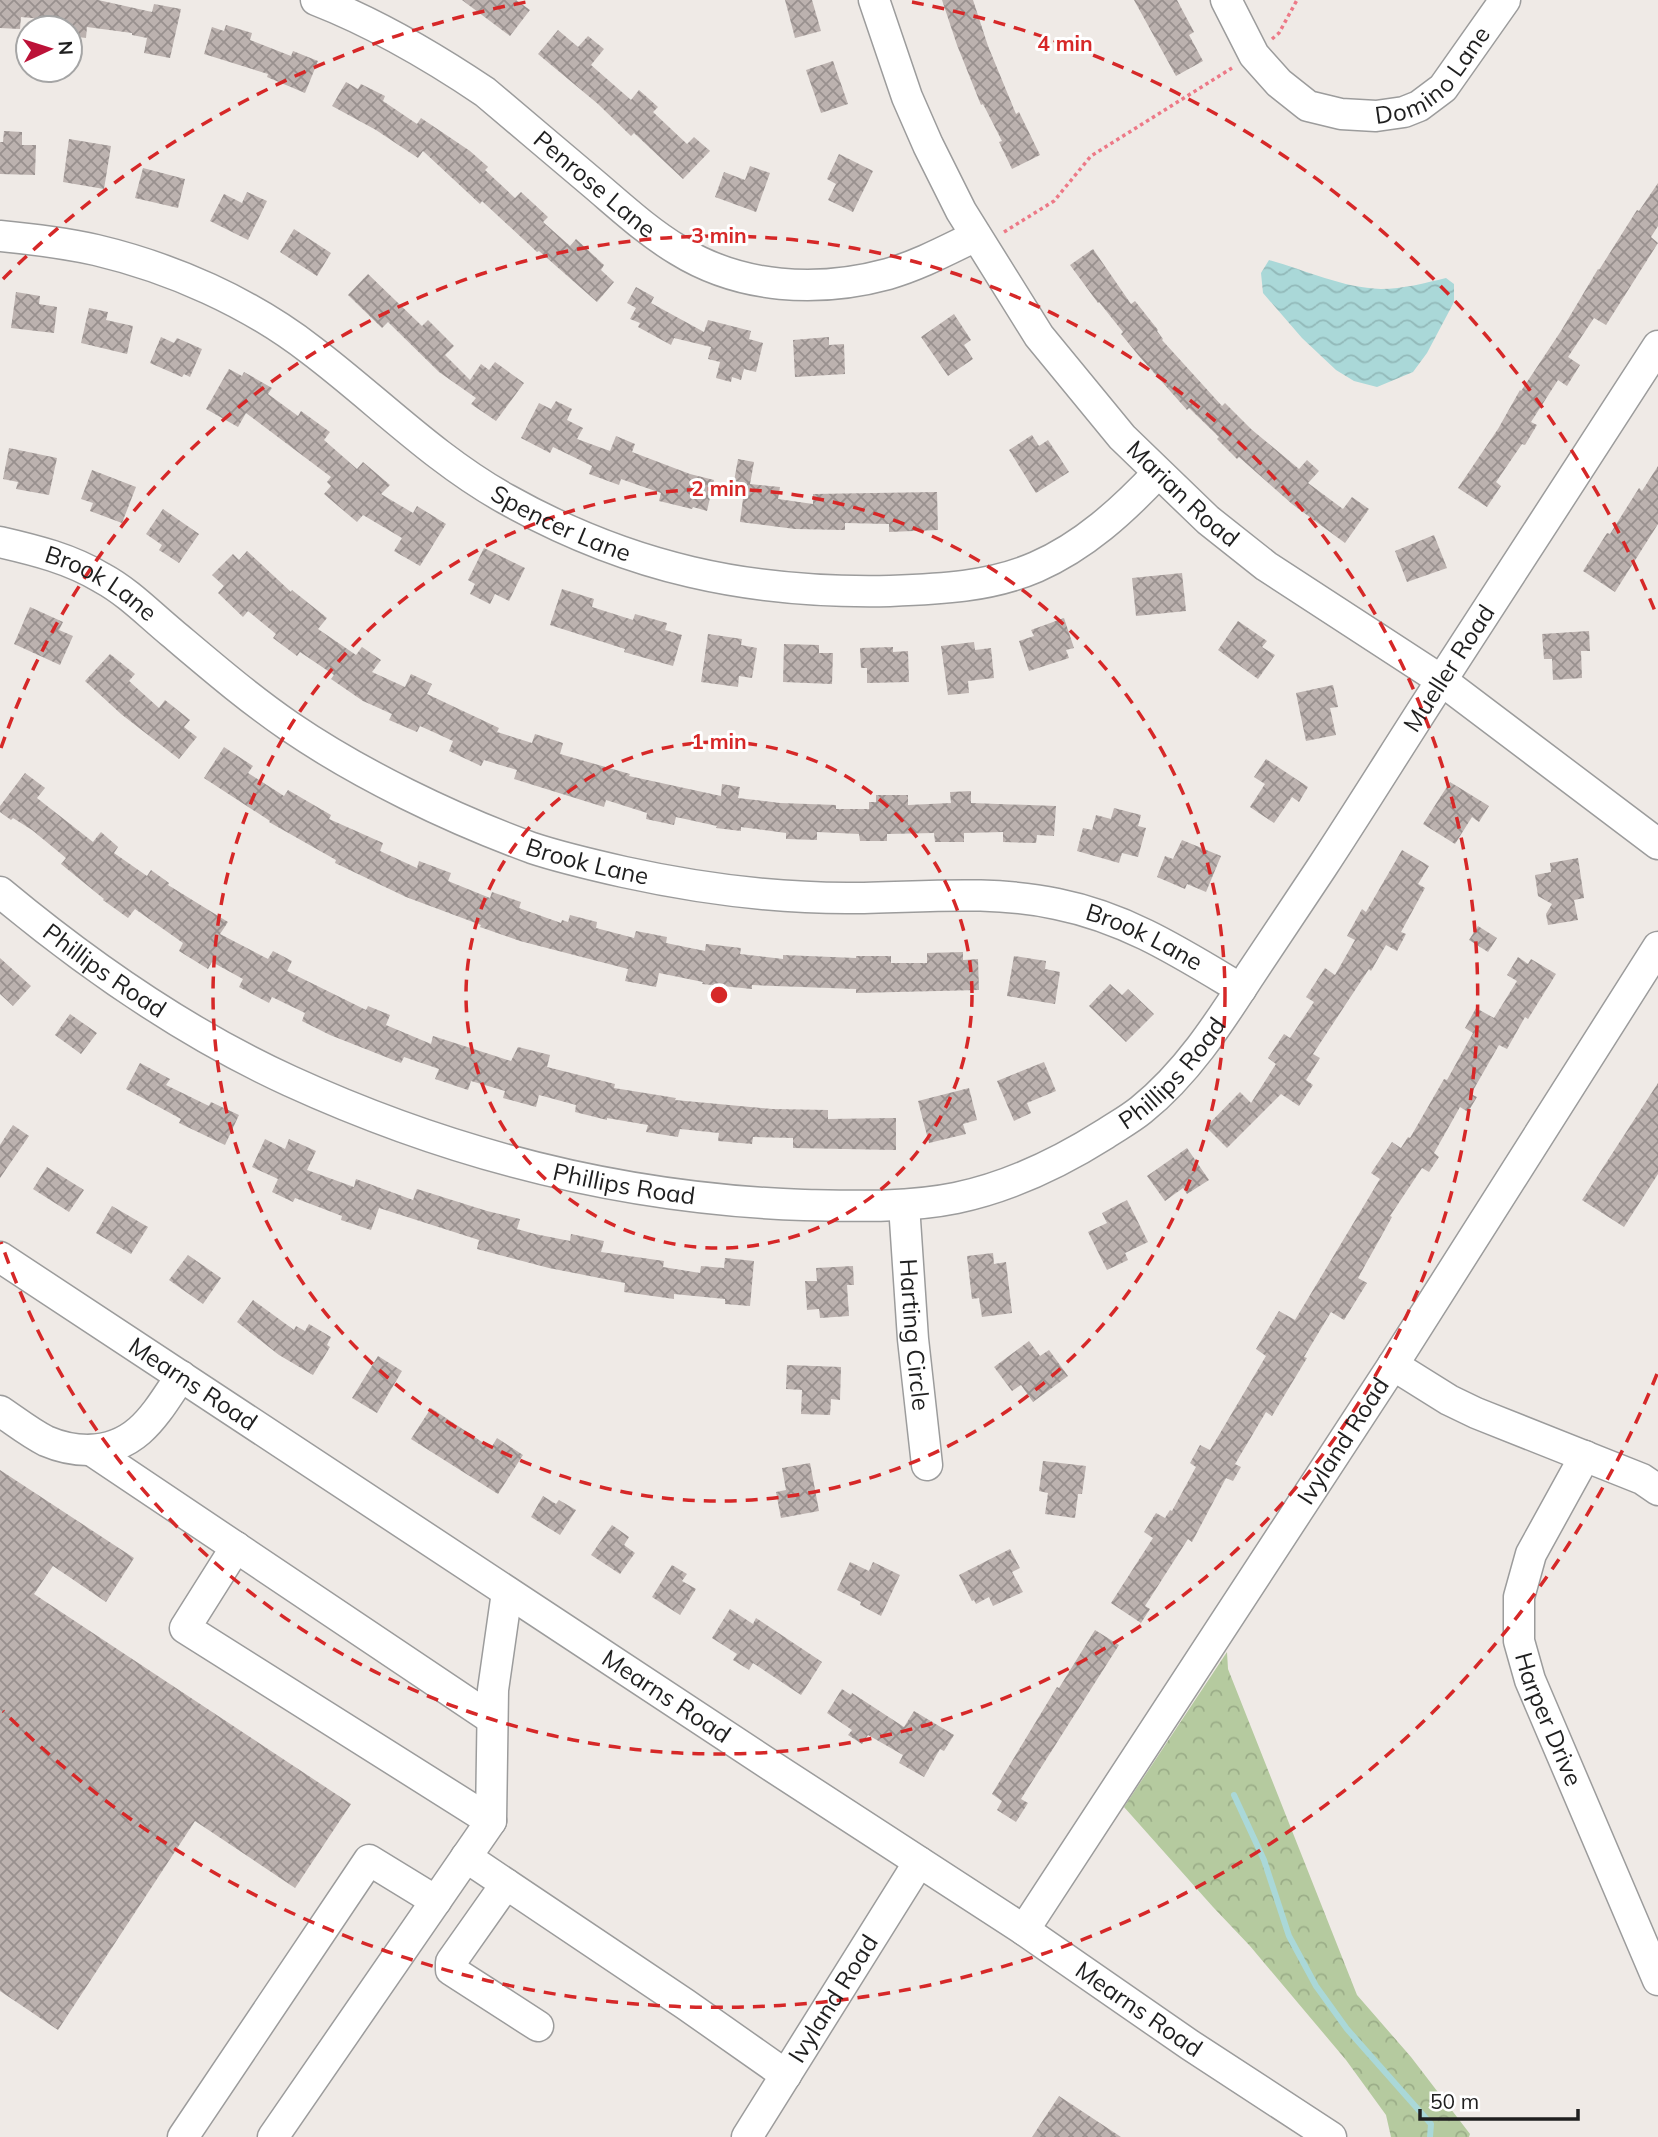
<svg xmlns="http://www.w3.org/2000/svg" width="1658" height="2137" font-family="Mulish,sans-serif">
<defs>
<pattern id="forest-crowns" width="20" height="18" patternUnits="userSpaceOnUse" patternTransform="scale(1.75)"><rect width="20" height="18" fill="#b5ca9f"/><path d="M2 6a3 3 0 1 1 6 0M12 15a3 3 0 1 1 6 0" fill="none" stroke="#9bad88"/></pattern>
<pattern id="water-waves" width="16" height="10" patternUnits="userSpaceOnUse" patternTransform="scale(1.75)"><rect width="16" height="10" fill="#aad8d8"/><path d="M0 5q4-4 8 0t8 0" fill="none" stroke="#92b9b9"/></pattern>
<pattern id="building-cross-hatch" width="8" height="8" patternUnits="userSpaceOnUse" patternTransform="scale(1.75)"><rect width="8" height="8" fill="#bcb2af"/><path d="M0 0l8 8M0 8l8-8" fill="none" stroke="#98908e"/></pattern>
</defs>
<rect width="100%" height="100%" fill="#efeae6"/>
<!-- forest -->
<path fill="url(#forest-crowns)" d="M1227 1652 1228 1669 1357 1995 1411 2057 1470 2134 1469 2137H1391L1386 2115 1346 2060 1250 1946 1213 1907 1124 1807Z"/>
<!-- water -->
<path fill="url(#water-waves)" d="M1269 260C1305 270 1343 288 1381 289 1403 289 1425 283 1446 278L1454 284V302L1427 353 1413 372 1377 387 1354 381 1336 370 1302 338 1263 293 1261 273Z"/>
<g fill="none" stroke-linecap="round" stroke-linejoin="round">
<!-- stream -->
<path stroke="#aad8d8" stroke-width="6" d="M1234 1795 1264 1860 1289 1936 1316 1986 1347 2029 1431 2124 1430 2137"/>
</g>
<!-- building -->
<path fill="url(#building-cross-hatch)" d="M0 0H98L152 12 154 4 181 9 170 58 144 53 147 38 132 35V33L87 27 86 38 70 36V28H62L63 21 21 17 20 29 0 28Z
M462 0H516L530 10 510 36Z
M785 0H812L821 31 795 38Z
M942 0H973L988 46 1016 114 1019 112 1040 155 1012 169 999 142 1002 141 983 104 981 105 957 45Z
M1134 0H1177L1194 32 1189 35 1203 61 1176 76Z
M226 25 252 33 250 40 291 56 293 51 318 61 305 93 267 77 268 74 204 54 212 27 224 31Z
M558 30 578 47 588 36 604 49 591 65 631 100 639 90 658 107 653 112 687 144 694 137 710 151 683 179 634 133 631 136 598 104 538 54Z
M833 61 848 104 821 113 806 70Z
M346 82 358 89 361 84 385 96 383 101 417 124 421 118 470 151 488 167 485 170 515 198 521 192 548 217 543 222 570 246 576 239 604 265 601 270 614 282 597 302 539 251 537 252 482 201 480 204 423 151 418 158 376 130 332 106Z
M4 131 22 132V145H36L35 175 0 174V142H3Z
M69 139 111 146 104 189 63 182Z
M839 154 873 171 853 212 828 200 836 184 827 179Z
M750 166 770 173 756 212 715 197 724 172 745 180Z
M143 168 185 179 178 208 135 198Z
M1658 183V226L1651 237 1658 243 1606 325 1594 318 1568 357 1580 365 1567 386 1558 380 1531 422 1537 425 1525 445 1522 444 1496 482 1501 486 1487 507 1458 488 1498 429 1520 390 1521 391 1561 331 1598 269 1599 270 1637 210 1639 211Z
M247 192 267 201 248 240 210 221 224 194 242 203Z
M294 229 331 253 317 276 280 252Z
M1093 249 1131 304 1135 301 1158 330 1157 331 1163 339 1162 340 1222 406 1225 403 1251 429 1299 469 1307 460 1319 471 1308 483 1343 509 1352 497 1369 509 1345 543 1292 504 1239 457 1237 459 1217 439 1219 437 1189 408 1187 410 1139 356 1121 334 1123 332 1099 302 1098 303 1070 265Z
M368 274 422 326 428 320 454 346 445 355 470 380 481 364 489 370 495 362 524 383 496 421 471 404 476 398 439 372 388 322 382 328 348 295Z
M636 287 654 297 651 303 704 332 708 320 751 331 749 339 763 343 756 372 744 369 741 380 732 377 731 382 716 378 720 362 708 359 711 347 674 338 671 345 638 327 640 323 630 319 636 308 627 303Z
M16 292 40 296 39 304 57 307 54 333 11 328Z
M89 308 108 312 106 320 133 326 127 354 81 343Z
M954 314 971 340 964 345 973 359 948 376 921 337Z
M161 337 174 343 177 338 202 349 190 377 184 374 182 377 150 363Z
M829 337V345L844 344 845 374 795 377 793 340Z
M229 369 242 376 244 372 272 388 268 394 298 416 301 411 330 432 324 440 357 469 363 462 390 485 381 494 413 513 417 506 446 524 420 566 394 551 402 538 363 515 357 522 324 494 331 486 327 482 331 477 246 413 238 427 206 409Z
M556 401 572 409 567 420 583 428 577 439 610 451 616 436 635 444 632 452 690 474 714 480 707 511 693 507 692 509 659 501 661 493 621 479 619 485 589 474 592 466 553 447 550 453 521 438 539 403 551 409Z
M1032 435 1039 446 1048 440 1069 472 1036 493 1009 450Z
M9 448 57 458 49 495 16 489 18 482 3 479Z
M738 459 754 462 750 484 780 487 778 499 813 504V494L937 492 938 530 889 532V524L845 523V530L795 529 740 522 745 483 734 481Z
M1658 466V524L1615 592 1583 571 1607 533 1610 534 1639 488 1642 491Z
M92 470 136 487 122 523 90 511 93 503 81 499Z
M163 509 199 534 179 563 159 550 162 545 146 534Z
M1434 535 1447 568 1407 582 1395 551Z
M484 548 525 568 509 601 495 594 490 604 470 594 475 584 468 580Z
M247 551 291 592 292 590 327 618 318 629 356 655 362 647 381 660 372 672 405 687 411 674 432 684 427 694 499 728 497 732 532 743 535 734 563 743 560 754 630 774 629 776 721 796 722 784 740 787 738 798 780 803 836 805V809H869V802H876V795H908V805L951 803 950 792 971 791V803L1056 806 1054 836 1037 835 1036 843 1003 842V832L964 833V842H935L934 833 887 834V841H860L859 834 817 832V840L786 839V833L741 827V831L716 828 717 826 676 817 674 825 646 819 647 813 606 800 604 807 514 779 517 770 484 760 481 766 449 751 453 741 420 726 417 732 389 720 392 714 363 701 331 679 334 675 300 652 297 656 273 638 276 634 248 611 243 617 218 593 224 586 212 575 233 554 239 560Z
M1182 573 1186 611 1136 616 1132 578Z
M562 589 594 599 592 607 633 620 635 614 667 623 665 630 682 635 673 666 624 652 625 649 550 625Z
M30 607 63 622 59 630 73 636 60 665 14 644Z
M1064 618 1074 648 1066 650 1069 658 1029 671 1019 641 1034 636 1031 630Z
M1238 621 1267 641 1262 647 1275 655 1258 679 1218 650Z
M1589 631 1590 651H1581L1582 678 1553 680 1552 659H1544L1542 634Z
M708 634 742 639 741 645 757 648 752 678 739 676 738 687 701 682Z
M974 642 975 650 991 648 994 678 968 681 969 693 948 695 941 646Z
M784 644 819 645V653H833L832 684 783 682Z
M893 647V652L908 651 909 682 867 683V668H861L860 648Z
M110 654 135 674 129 681 159 708 165 700 190 720 184 727 197 737 179 759 121 714 85 681Z
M1333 685 1338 707 1330 708 1336 735 1306 741 1296 693Z
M224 747 253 766 248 773 284 796 288 790 331 815 329 819 383 843 380 851 417 868 419 861 451 873 448 881 490 898 492 892 521 902 519 908 561 923 562 920 568 922 570 915 597 922 596 928 634 938 636 931 667 937 666 943 705 951 706 944 741 948 740 954 783 959V955L856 958V956H891V963H927V953L963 952V960L978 959 979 990 856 993V989L752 985V989L702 984 703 982 659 973 656 987 625 981 628 969 520 941 480 927 481 925 406 897 335 863 336 860 269 822 270 821 204 778Z
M1266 759 1308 787 1299 802 1292 797 1274 823 1250 807 1265 784 1254 777Z
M25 773 45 788 37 798 93 842 101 832 118 847 114 853 147 876 151 870 169 883 168 885 228 922 220 934 268 959 273 951 292 961 287 971 366 1010 368 1006 390 1015 386 1025 431 1044 433 1036 511 1061 518 1047 550 1055 547 1067 615 1084 614 1088 676 1098 675 1100 772 1109 828 1110V1119L896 1118V1150L793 1148V1138L753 1137 752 1144 718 1141 719 1133 680 1129 678 1137 646 1132 648 1125 607 1118V1120L575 1112 576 1105 539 1095 536 1107 503 1098 505 1091 471 1081 468 1090 435 1079 439 1069 404 1057 401 1063 330 1035 302 1021 305 1013 272 997 269 1003 239 987 243 979 212 962 208 969 179 951 183 943 135 909 128 918 103 900 104 899 61 864 66 858 32 830 13 818 11 820 0 812V806Z
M1450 782 1489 806 1479 822 1472 817 1455 844 1423 824Z
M1114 808 1141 815 1138 826 1146 828 1138 857 1122 853 1119 863 1077 851 1083 828 1092 830 1096 815 1111 819Z
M1182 840 1221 856 1206 892 1187 884 1185 889 1157 877 1165 856 1173 859Z
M1402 850 1429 866 1418 884 1425 888 1401 932 1406 934 1397 951 1386 945 1371 971 1369 969 1313 1054 1320 1058 1306 1080 1313 1085 1299 1106 1281 1094 1227 1148 1206 1127 1240 1092 1251 1103 1276 1064 1268 1058 1284 1034 1290 1038 1314 1002 1306 997 1325 968 1335 975 1355 940 1347 936 1362 909 1366 912Z
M1578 858 1584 898 1574 900 1578 920 1548 925 1546 914 1552 904 1538 896 1535 875 1551 872 1550 863Z
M1478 926 1497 938 1488 952 1469 940Z
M1014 956 1046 961 1045 969 1060 972 1055 1004 1007 996Z
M1518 957 1528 964 1531 959 1556 974 1528 1019 1525 1017 1507 1049 1499 1045 1471 1094 1477 1097 1468 1112 1460 1107 1434 1153 1439 1157 1429 1172 1422 1168 1390 1216 1392 1217 1358 1278 1367 1283 1344 1320 1331 1312 1304 1357 1307 1358 1272 1416 1266 1412 1235 1464 1241 1467 1233 1481 1226 1478 1192 1542 1188 1539 1145 1606 1150 1609 1141 1623 1111 1603 1153 1538 1144 1532 1156 1513 1165 1518 1170 1510 1172 1511 1196 1467 1190 1463 1200 1445 1210 1450 1266 1356 1256 1349 1279 1311 1295 1320 1380 1179 1371 1173 1392 1142 1401 1148 1408 1137 1410 1138 1444 1079 1447 1080 1473 1033 1465 1028 1476 1008 1494 1018 1517 981 1507 975Z
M0 958 31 986 13 1006 0 994Z
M1110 984 1122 995 1128 989 1154 1014 1126 1042 1089 1006Z
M70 1014 97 1033 81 1054 55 1035Z
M1044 1062 1056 1091 1027 1103 1031 1113 1014 1121 997 1081Z
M140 1063 170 1079 166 1085 209 1106 211 1102 239 1115 225 1145 179 1123 181 1119 126 1089Z
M1658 1083V1174L1624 1227 1582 1200Z
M969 1088 977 1120 963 1124 966 1134 929 1143 918 1101Z
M13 1125 29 1136 0 1178V1145Z
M265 1139 285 1149 289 1139 316 1151 307 1170 354 1187 356 1179 413 1200 417 1189 487 1211 520 1219 517 1229 535 1234 570 1241 571 1234 604 1241 601 1252 664 1261 663 1267 700 1273 701 1266 724 1268 725 1258 754 1261 750 1306 725 1304V1299L674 1294V1299L624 1292 625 1283 549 1268 477 1249 479 1240 379 1208 371 1230 341 1220 342 1216 295 1198 293 1202 272 1192 278 1179 252 1167Z
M1187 1148 1209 1180 1187 1194 1183 1188 1165 1201 1147 1176Z
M47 1167 84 1190 69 1212 33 1189Z
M1127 1200 1148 1242 1125 1253 1128 1260 1107 1270 1088 1232 1107 1223 1102 1213Z
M112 1206 148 1227 131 1254 96 1233Z
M993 1253 994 1264 1006 1262 1012 1313 982 1317 979 1298 972 1299 967 1256Z
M188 1255 221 1278 203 1304 169 1280Z
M853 1266 854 1285H847L849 1316 820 1318 819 1309 807 1310 805 1281H817L816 1268Z
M253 1300 294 1330 296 1326 305 1331 309 1324 331 1337 327 1345 330 1347 313 1375 279 1355 237 1322Z
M1029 1341 1040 1356 1049 1350 1068 1376 1033 1402 1021 1385 1012 1391 994 1367Z
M378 1356 402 1371 377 1413 352 1398Z
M787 1365 841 1367 840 1400 831 1399 830 1415 801 1414 802 1390 786 1389Z
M431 1408 491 1448 497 1438 523 1455 498 1494 411 1439Z
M1043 1461 1086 1466 1082 1494H1078L1075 1518 1045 1514 1048 1493 1039 1491Z
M810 1463 819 1511 781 1518 776 1492 786 1490 782 1468Z
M0 1470 134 1558 106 1602 53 1566 34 1594 351 1804 295 1888 195 1821 58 2030 0 1991Z
M543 1496 556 1504 559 1500 576 1510 560 1535 531 1517Z
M612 1525 629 1537 624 1545 635 1553 620 1574 591 1555Z
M1010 1549 1020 1568 1012 1572 1023 1592 993 1606 989 1597 976 1604 974 1600 972 1601 959 1575Z
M850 1562 869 1571 873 1562 900 1575 881 1616 860 1605 861 1602 837 1590Z
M672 1565 687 1574 682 1581 696 1589 680 1615 652 1597Z
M730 1609 753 1624 756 1618 822 1662 801 1695 753 1663 749 1670 733 1660 737 1654 712 1638Z
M1095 1630 1119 1645 1021 1799 1028 1803 1016 1822 997 1810 1002 1801 992 1794 1057 1687 1059 1688Z
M842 1689 851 1695 852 1693 904 1727 914 1711 954 1735 944 1751 940 1749 924 1777 899 1763 903 1755 868 1735 862 1744 848 1735 852 1730 827 1713Z
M1059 2096 1121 2137H1032Z"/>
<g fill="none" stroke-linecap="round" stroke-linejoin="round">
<defs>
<g id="minor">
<path id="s1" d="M316 0C375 23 433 57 485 92 522 123 558 154 595 185 622 208 648 232 678 250 741 289 818 293 888 274 919 265 947 250 976 236"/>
<path id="s2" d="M874 0 907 97 928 145 961 211 1039 336 1122 437 1208 520 1266 566 1441 680 1658 844"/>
<path id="s3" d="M1226 0 1254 55 1279 83 1308 106 1341 114 1376 116 1404 112 1419 106 1443 88 1505 0"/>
<path id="s4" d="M0 236C32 239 64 243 96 250 172 268 249 302 311 350 376 399 434 459 506 499 629 568 749 594 890 591 940 589 990 587 1036 567 1084 546 1122 511 1158 473"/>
<path id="s5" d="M0 542C35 550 71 559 102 578 128 592 149 614 172 633 210 665 247 697 289 726 361 775 450 818 532 848 562 858 593 865 624 872 697 888 772 898 847 898 917 898 987 889 1057 904 1127 918 1181 953 1241 989"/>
<path id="s6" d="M0 892C89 966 185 1033 290 1081 452 1155 626 1199 804 1205 854 1206 907 1208 956 1198 1009 1187 1059 1163 1105 1134 1117 1126 1130 1119 1141 1110 1187 1073 1219 1023 1250 975 1274 939 1298 903 1322 867 1364 803 1404 738 1445 675 1516 565 1588 456 1658 346"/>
<path id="s7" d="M904 1205 913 1339 927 1465"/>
<path id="s8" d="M0 1257 767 1763 1024 1930 1190 2045 1331 2137"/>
<path d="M1393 1365 1449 1400 1476 1413 1642 1479 1658 1490"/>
<path d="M0 1411C15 1421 30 1433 46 1441 60 1447 73 1450 88 1450 138 1449 156 1413 181 1376"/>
<path d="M91 1450 492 1719"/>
<path id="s9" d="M1585 1456 1531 1554 1519 1597V1641L1530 1680 1658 1980"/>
<path d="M236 1547 185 1628 491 1821"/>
<path d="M466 1857 685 2004 786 2075"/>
<path d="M506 1884 451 1962V1970L538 2026"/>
<path id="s10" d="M1024 1930 1393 1365 1658 947"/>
<path d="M183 2137 369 1860 436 1901"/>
<path d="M273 2137 491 1821 493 1690 507 1592"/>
<path id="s11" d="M747 2137 919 1862"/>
</g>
</defs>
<!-- minor casing -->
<use href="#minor" stroke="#9c9c9c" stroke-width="33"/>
<!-- path -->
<path stroke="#ed7987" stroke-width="3.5" stroke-dasharray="3.5 3.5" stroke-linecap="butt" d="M1272 39 1279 33 1297 0
M1004 232 1054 201 1091 156 1232 68"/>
<!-- minor -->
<use href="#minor" stroke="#fff" stroke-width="30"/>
</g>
<!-- distance rings -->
<g fill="none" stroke="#d62828" stroke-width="3.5" stroke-dasharray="12 9">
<circle cx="719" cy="995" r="253"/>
<circle cx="719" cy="995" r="506"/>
<path d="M1 748A759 759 0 1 1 1 1242"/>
<path d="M1657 1374A1012 1012 0 0 1 3 1711M3 279A1012 1012 0 0 1 526 2M912 2A1012 1012 0 0 1 1657 616"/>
</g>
<g text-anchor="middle" stroke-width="6" stroke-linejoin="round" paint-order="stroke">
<!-- street labels -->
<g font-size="24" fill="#1f1f1f" stroke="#fff">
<text dy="8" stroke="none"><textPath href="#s3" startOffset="278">Domino Lane</textPath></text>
<text dy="8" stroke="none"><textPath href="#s1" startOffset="336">Penrose Lane</textPath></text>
<text dy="8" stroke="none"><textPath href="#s2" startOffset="590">Marian Road</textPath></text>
<text dy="8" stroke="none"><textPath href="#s4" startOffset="642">Spencer Lane</textPath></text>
<text dy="8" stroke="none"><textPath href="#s5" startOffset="110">Brook Lane</textPath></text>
<text dy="8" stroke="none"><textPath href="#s6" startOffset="1778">Mueller Road</textPath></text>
<text dy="8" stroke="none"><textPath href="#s5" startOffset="677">Brook Lane</textPath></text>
<text dy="8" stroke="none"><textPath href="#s5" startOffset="1244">Brook Lane</textPath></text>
<text dy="8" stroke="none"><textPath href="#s6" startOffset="131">Phillips Road</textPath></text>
<text dy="8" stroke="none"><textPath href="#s6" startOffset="1286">Phillips Road</textPath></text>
<text dy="8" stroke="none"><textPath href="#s6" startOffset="698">Phillips Road</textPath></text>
<text dy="8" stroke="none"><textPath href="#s7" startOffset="130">Harting Circle</textPath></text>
<text dy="8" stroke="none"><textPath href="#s8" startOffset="231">Mearns Road</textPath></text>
<text dy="8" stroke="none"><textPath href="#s10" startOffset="584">Ivyland Road</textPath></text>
<text dy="8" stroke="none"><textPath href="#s8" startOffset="798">Mearns Road</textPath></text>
<text dy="8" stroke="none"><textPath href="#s9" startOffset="284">Harper Drive</textPath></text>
<text dy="8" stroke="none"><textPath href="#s11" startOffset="163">Ivyland Road</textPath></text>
<text dy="8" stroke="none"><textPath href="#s8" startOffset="1365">Mearns Road</textPath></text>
</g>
</g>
<circle cx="719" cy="995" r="10" fill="#d62828" stroke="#fff" stroke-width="3.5"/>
<g font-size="21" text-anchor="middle" font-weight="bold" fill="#d62828" stroke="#fff" stroke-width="6" stroke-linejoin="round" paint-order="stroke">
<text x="1065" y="51">4 min</text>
<text x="719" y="243">3 min</text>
<text x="719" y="496">2 min</text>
<text x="719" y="749">1 min</text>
</g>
<!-- north arrow -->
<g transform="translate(49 49) rotate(86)"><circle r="33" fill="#ffffff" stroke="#a5a5a5" stroke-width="2"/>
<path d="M0-5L12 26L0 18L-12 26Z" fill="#bc1238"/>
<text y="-10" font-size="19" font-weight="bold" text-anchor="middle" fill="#1f1f1f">N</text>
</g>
<!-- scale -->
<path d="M1420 2109v10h158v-10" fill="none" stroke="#1f1f1f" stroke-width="3.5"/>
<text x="1430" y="2109" font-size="21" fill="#1f1f1f" stroke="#ffffff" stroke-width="5" paint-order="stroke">50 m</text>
</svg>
